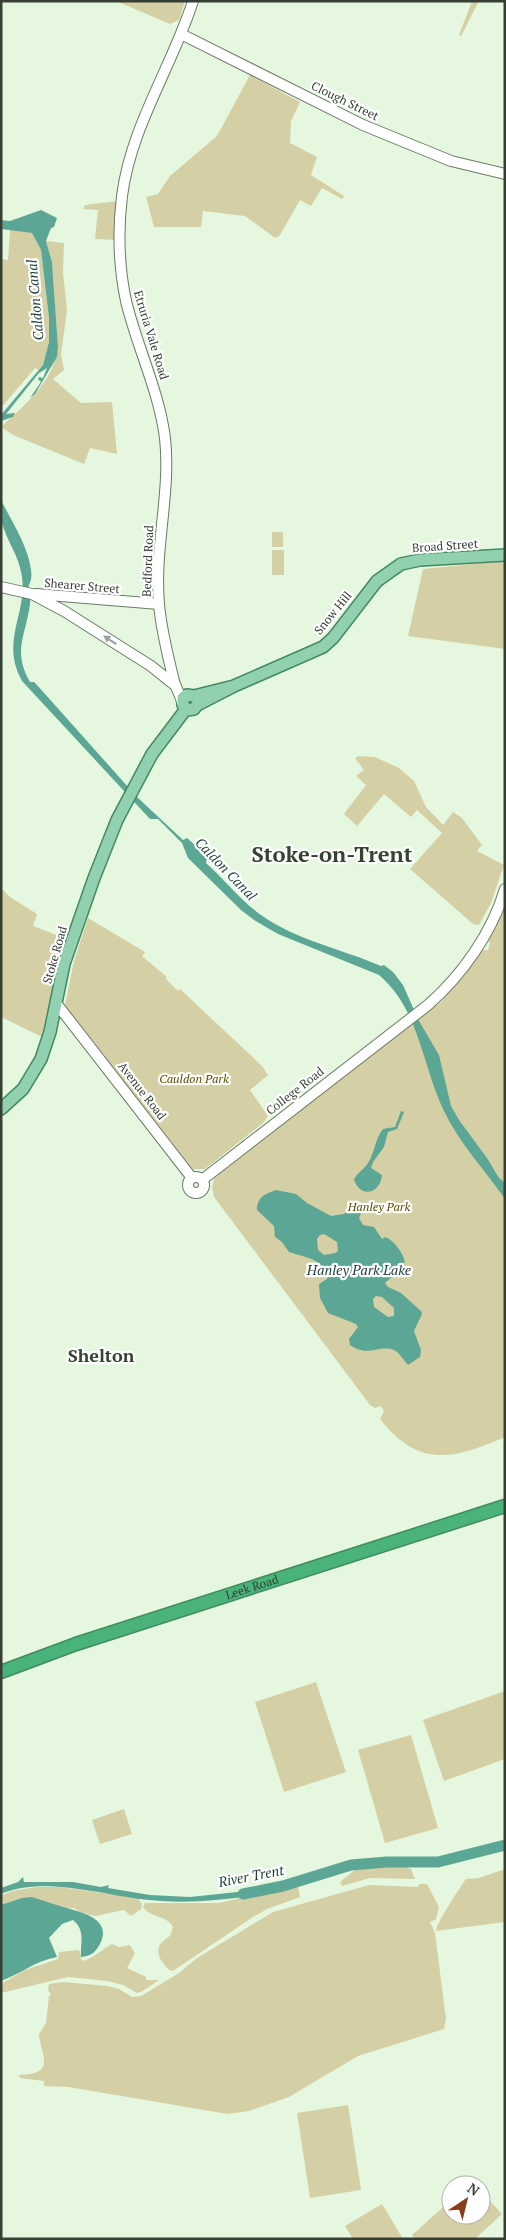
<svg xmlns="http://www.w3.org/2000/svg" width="506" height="2240" font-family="'PT Serif',serif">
<rect width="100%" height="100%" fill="#e5f8df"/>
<!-- green -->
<path fill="#d5cfa5" d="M116 1H185L179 20 170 24Z
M472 1H479L461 36 459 35Z
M250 75 300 102 291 121 290 143 317 157 311 175 344 196 342 199 322 188 311 206 300 200 280 235 275 238 245 216 203 211 201 227H154L146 197 158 194 170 176 217 136Z
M118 201 117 240 95 239 98 210 83 209 85 205Z
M10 230 32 233 41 250 49 318V342L43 365 39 370 35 368 1 408V259L8 260Z
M46 241 64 243 63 272 67 311 61 354 64 370 53 379 81 403 112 402 117 454 90 448 84 464 13 435 1 427C25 405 54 381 58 347L52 262Z
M272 532H283V547H272Z
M272 550H284V575H272Z
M505 561V649L408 636 423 569Z
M359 756 375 757 399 768 414 781 426 807 443 825 453 812 462 818 482 845 477 851 504 865 491 903 479 925 473 924 410 869 442 833 417 810 411 817 384 794 357 826 344 814 366 785 356 776 364 770 355 758Z
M1 888 10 897 37 914 33 926 67 939 42 1037 1 1017Z
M505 906V1437C454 1459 419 1469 380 1419L384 1411 381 1406 375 1408 370 1405 214 1197 212 1187 215 1177 404 1028 441 1002 482 950H488L490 943 488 941Z
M88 918 145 952 142 956 167 977 166 979 178 991 180 989 262 1066 268 1075 250 1090 268 1116 263 1123 205 1169H193L65 1005 74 961Z
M316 1682 346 1772 284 1792 255 1702Z
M505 1691V1759L444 1781 423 1720Z
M411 1735 438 1828 385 1843 358 1750Z
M124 1809 132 1834 100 1844 92 1820Z
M381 1865H400L411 1869 415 1879 370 1878 342 1886 340 1882 356 1869Z
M505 1869V1922L436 1931C436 1924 460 1887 466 1879L479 1878Z
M419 1884H427L439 1907 436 1919 430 1922 435 1933 446 2019 444 2029 358 2056 289 2097 249 2111 228 2114 68 2087 44 2086V2081L20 2078 19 2075C57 2074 41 2057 39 2034L46 2023 49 1996 51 1995 48 1990 49 1984 63 1982 108 1986 119 1989 132 1997 141 1996 179 1973 197 1958 273 1912 369 1885 418 1887Z
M291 1886H298L300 1897 267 1909 253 1917 173 1971 169 1970C156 1957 153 1946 170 1936L173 1927C167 1915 150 1918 143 1907L145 1903H219Z
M37 1887H60L138 1898 142 1904 141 1909 131 1916 124 1910 96 1916 81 1913 74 1908 47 1911 1 1909V1896L12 1891Z
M112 1944 119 1947 130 1945 135 1953 127 1968 146 1977V1980H159L141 1992 137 1993 123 1985 107 1981 68 1977 1 1993V1984L25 1970 58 1959 59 1952 79 1950 82 1961C94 1958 101 1950 112 1944Z
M348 2105 361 2190 310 2198 297 2113Z
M481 2191 502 2214 475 2239H415L412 2235 451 2200V2215H481Z
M382 2204 403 2239H353L345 2226Z"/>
<!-- water -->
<path fill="#5ba694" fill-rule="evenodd" d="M41 210 57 218 54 227 51 228 46 241 52 262 58 347 57 357 35 394 30 398 41 382 38 379 39 377 43 378 47 368 39 373 6 414 15 413 13 417 1 421V415L43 365 49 342V318L41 250 32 233 1 229V220L10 221Z
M1 500C12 522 28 546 31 570 32 577 31 580 29 585 27 591 31 598 30 604 26 635 12 651 30 682H34L37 685 137 797 183 840 187 838 207 856 206 863C225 880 240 900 261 915 296 940 342 949 381 966L384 965 393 972 403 985 419 1021 439 1055 451 1106 459 1120 487 1158 499 1178 505 1183V1199C485 1170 459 1143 444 1111 422 1066 420 1010 379 975L278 934 254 920 241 910 188 858 182 843 158 819H150L22 681C0 641 27 615 22 577 19 555 7 542 2 523 0 516 1 507 1 500Z
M401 1111 404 1112 397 1129 388 1132 384 1147 373 1162 371 1168 382 1175C380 1195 359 1198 354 1179 357 1174 361 1171 365 1167 375 1156 374 1140 383 1129L395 1127Z
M276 1190 296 1194 307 1203 331 1216 344 1214 353 1205 362 1211 359 1218 363 1225 374 1227 382 1239 385 1237C394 1240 403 1253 405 1262L391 1274 393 1276 385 1283 388 1287 401 1293 421 1311 422 1314 414 1331 421 1350 420 1357 408 1365C403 1360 401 1354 394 1350 378 1344 369 1358 350 1345L349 1339 358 1327 356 1324 328 1313 320 1298 319 1284 327 1279 330 1273 329 1270 312 1259 289 1252 282 1242 275 1237 274 1226 257 1210C257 1197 265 1194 276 1190ZM324 1234 337 1242 338 1251 335 1253 324 1255 318 1250 317 1239 320 1235ZM376 1296 382 1297 394 1308V1316L388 1317 374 1307 373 1299Z
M23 1877 24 1882H73L101 1887 109 1885 108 1888 150 1895 190 1897 256 1890 257 1895C222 1900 186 1904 150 1900 105 1896 44 1875 1 1894V1888L18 1882Z
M32 1897C43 1900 52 1904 63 1907 80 1912 113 1918 100 1944 95 1953 91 1956 81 1957 80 1942 86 1931 73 1920L62 1924 49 1938 57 1957C34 1961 21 1974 1 1981V1905L22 1898Z"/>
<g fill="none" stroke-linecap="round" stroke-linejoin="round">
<!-- river -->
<path stroke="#5ba694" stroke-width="11" d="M243 1894 283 1886 351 1865 387 1862H438L505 1845"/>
<defs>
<path id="secondary" d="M181 34 363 125 451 161 505 174
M1 587 32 594 64 611 151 666 176 686
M36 594 159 604
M182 703C181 695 176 689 174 681 168 657 161 629 159 604 154 549 171 493 165 438 159 391 137 347 126 301 119 268 118 229 122 196 131 126 172 67 193 1
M56 1003 192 1178
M188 1185a8 8 0 1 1 16 0a8 8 0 1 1-16 0Z
M202 1180 428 1005C462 975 492 933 505 889"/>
<path id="primary" d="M234 686 194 696 187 695 183 698V705L187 710 194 709 197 705 234 686 323 647 333 638 377 581 401 564 420 560 505 555
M1 1109 23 1089 41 1059 50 1032 64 964 94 878 117 820 152 754 186 709"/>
<g id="highway">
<path id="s1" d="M1 1672 76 1644 505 1506"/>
</g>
</defs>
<!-- secondary casing -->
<use href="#secondary" stroke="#697a64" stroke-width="12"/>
<!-- primary casing -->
<use href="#primary" stroke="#438a62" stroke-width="14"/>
<!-- highway casing -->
<use href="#highway" stroke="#438a62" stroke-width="15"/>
<!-- secondary -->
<use href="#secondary" stroke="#fff" stroke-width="10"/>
<!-- primary -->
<use href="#primary" stroke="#92d1af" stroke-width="11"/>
<!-- highway -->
<use href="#highway" stroke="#49b37a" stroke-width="12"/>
</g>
<!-- one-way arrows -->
<defs><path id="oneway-solid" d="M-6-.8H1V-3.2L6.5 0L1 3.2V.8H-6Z" transform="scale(1.25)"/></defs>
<use fill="#9b9f9a" href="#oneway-solid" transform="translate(110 640) rotate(-147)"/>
<g text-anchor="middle" stroke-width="4.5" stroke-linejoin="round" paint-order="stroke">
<!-- street labels -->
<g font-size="12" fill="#373f35" stroke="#fff">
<text transform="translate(345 101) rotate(26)" y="4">Clough Street</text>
<text transform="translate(151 335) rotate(73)" y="4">Etruria Vale Road</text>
<text transform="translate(445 546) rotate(-4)" y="4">Broad Street</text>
<text transform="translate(148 561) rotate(-88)" y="4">Bedford Road</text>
<text transform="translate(82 586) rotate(5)" y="4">Shearer Street</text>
<text transform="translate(333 613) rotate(-51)" y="4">Snow Hill</text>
<text transform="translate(55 955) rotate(-74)" y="4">Stoke Road</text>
<text transform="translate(142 1091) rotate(52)" y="4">Avenue Road</text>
<text transform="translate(295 1091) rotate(-38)" y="4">College Road</text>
<text dy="4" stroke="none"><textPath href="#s1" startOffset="265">Leek Road</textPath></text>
</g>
<!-- park labels -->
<g font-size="12" font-style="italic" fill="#584d00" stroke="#fff">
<text x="194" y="1083">Cauldon Park</text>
<text x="379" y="1211">Hanley Park</text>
</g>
<!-- water labels -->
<g font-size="14" font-style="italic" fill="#1b3e36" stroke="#fff">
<text transform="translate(35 300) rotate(-95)" y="5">Caldon Canal</text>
<text transform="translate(226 869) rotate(46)" y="5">Caldon Canal</text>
<text x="359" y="1275">Hanley Park Lake</text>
<text transform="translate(251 1876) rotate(-11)" y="5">River Trent</text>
</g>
<!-- district labels -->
<g font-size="18" font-weight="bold" fill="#354430" stroke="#fff">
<text x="101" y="1362">Shelton</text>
</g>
<!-- town labels -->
<g font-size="22" font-weight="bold" fill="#354430" stroke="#fff">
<text x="332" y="862">Stoke-on-Trent</text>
</g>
</g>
<!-- border -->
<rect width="506" height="2240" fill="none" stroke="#373f35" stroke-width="5"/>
<!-- north arrow -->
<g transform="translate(466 2200) rotate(35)"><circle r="24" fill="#ffffff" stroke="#afb2ae"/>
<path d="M0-4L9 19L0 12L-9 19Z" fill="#863f1e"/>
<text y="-8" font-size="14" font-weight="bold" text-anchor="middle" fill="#373f35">N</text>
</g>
</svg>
